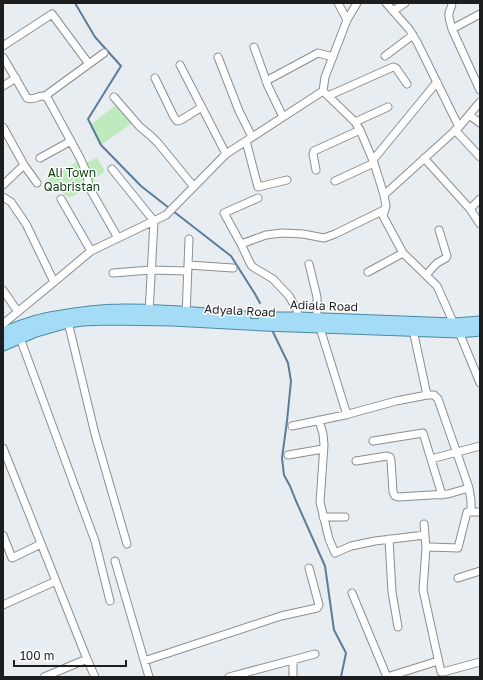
<svg xmlns="http://www.w3.org/2000/svg" width="483" height="680" font-family="'Golos Text',sans-serif">
<rect width="100%" height="100%" fill="#e8edf1"/>
<!-- green -->
<path fill="#beeabd" d="M117 104 132 123 101 145 90 125Z
M97 158 105 171 74 196 68 197 52 185 47 178 77 162 85 163Z"/>
<g fill="none" stroke-linecap="round" stroke-linejoin="round">
<!-- stream -->
<path stroke="#5c7c9c" stroke-width="2" d="M75 3 95 37 121 66 88 119 101 145 141 186 169 208
M173 211 231 256 255 294 260 303
M272 330 288 363 291 381 287 421 282 458 284 475 290 486 296 501 325 566 334 630 346 653 341 677"/>
<defs>
<path id="street" d="M338 3 347 20
M386 3 409 29 417 42 459 127
M452 3C452 7 450 9 449 13 448 18 451 24 452 29
M393 11 405 3
M480 14 452 29 480 90
M3 46 52 14 89 64
M254 47 268 86 283 117
M385 56 413 35
M3 57 27 98C35 102 41 91 48 99L80 158 85 169 90 189 118 238
M218 57 239 111 252 137
M180 65 226 154
M155 78 174 117 177 121 181 120 202 107
M266 81 318 53 333 57
M3 86 16 78
M323 91 325 77 347 20 357 3
M45 96 104 53
M328 96 393 67 396 68 407 84
M114 97 140 127 151 136 158 143 194 187
M469 115 480 123
M355 122 388 107
M3 127 24 165 37 183
M455 130 480 157
M246 141 258 187 287 180
M40 158 71 141
M424 158 470 209 480 224
M373 160 437 82
M112 169 154 221 149 313
M316 170 313 154 314 151 360 130
M335 181 374 163
M3 185 24 165
M384 195 459 127 480 102
M3 197 11 202 26 224 54 282 3 324
M258 198 224 213 241 244 251 265 253 267 273 279 289 296 297 310 298 318
M61 199 91 251
M470 209 480 199
M241 244 266 235 282 233 303 234 324 238 335 234 384 210
M309 264 317 297V319
M188 265 233 268
M368 272 403 253
M113 273 151 270 187 271
M426 275 437 263 446 258 447 256 439 230
M54 282 91 251 166 215 226 154 323 91 355 122 360 130 374 163 384 195 386 206 383 216 403 253 437 286 454 324 459 332 480 383
M3 290 18 312
M186 317 189 239
M68 322 95 434 127 544
M320 328 347 415
M413 330 427 395
M20 338 95 541 110 601
M319 420 323 434 324 445 320 502 329 539 335 553 351 546 375 541 425 535
M292 426 345 415 396 401 427 395H434L438 399 469 488 471 501V512
M373 441 423 433 442 495
M3 448 87 659 95 677
M288 455 323 449
M431 459 480 446
M356 461 387 456 390 457 391 461 393 492 395 496 398 497 448 494 469 488
M480 512H467L458 548 430 547 426 548 423 590 441 672H443L480 662
M323 517H345
M424 524 426 548
M3 535 12 558 41 544
M389 539 392 592 398 627
M115 561 149 677
M458 578 480 571
M352 593 387 677
M3 605 56 581
M293 660V677
M144 661 281 616 317 608 319 605 309 568
M44 677 87 659
M229 677 315 654
M387 677 438 661"/>
<path id="primary" d="M264 318H298L454 324 480 322
M3 333C18 327 33 321 50 318 72 314 96 310 120 310 161 309 203 314 245 317
M3 345 36 331 68 322 83 320 107 319 172 320 264 325 459 332 480 330"/>
</defs>
<!-- street casing -->
<use href="#street" stroke="#898e92" stroke-width="9"/>
<!-- primary casing -->
<use href="#primary" stroke="#4c8aa5" stroke-width="13"/>
<!-- street -->
<use href="#street" stroke="#fff" stroke-width="7"/>
<!-- primary -->
<use href="#primary" stroke="#a3dcf4" stroke-width="11"/>
</g>
<g text-anchor="middle" stroke-width="3" stroke-linejoin="round" paint-order="stroke">
<!-- park labels -->
<g font-size="12" fill="#0f4013" stroke="#fff">
<text x="72" y="177">Ali Town<tspan x="72" dy="14">Qabristan</tspan></text>
</g>
<!-- street labels -->
<g font-size="12" fill="#1b1d1e" stroke="#fff">
<text transform="translate(324 306) rotate(2)" y="4">Adiala Road</text>
<text transform="translate(240 311) rotate(3)" y="4">Adyala Road</text>
</g>
</g>
<!-- border -->
<rect width="483" height="680" fill="none" stroke="#1b1d1e" stroke-width="8"/>
<!-- scale -->
<path d="M14 660v6h112v-6" fill="none" stroke="#1b1d1e" stroke-width="2"/>
<text x="20" y="660" font-size="12" fill="#1b1d1e" stroke="#ffffff" stroke-width="3" paint-order="stroke">100 m</text>
</svg>
